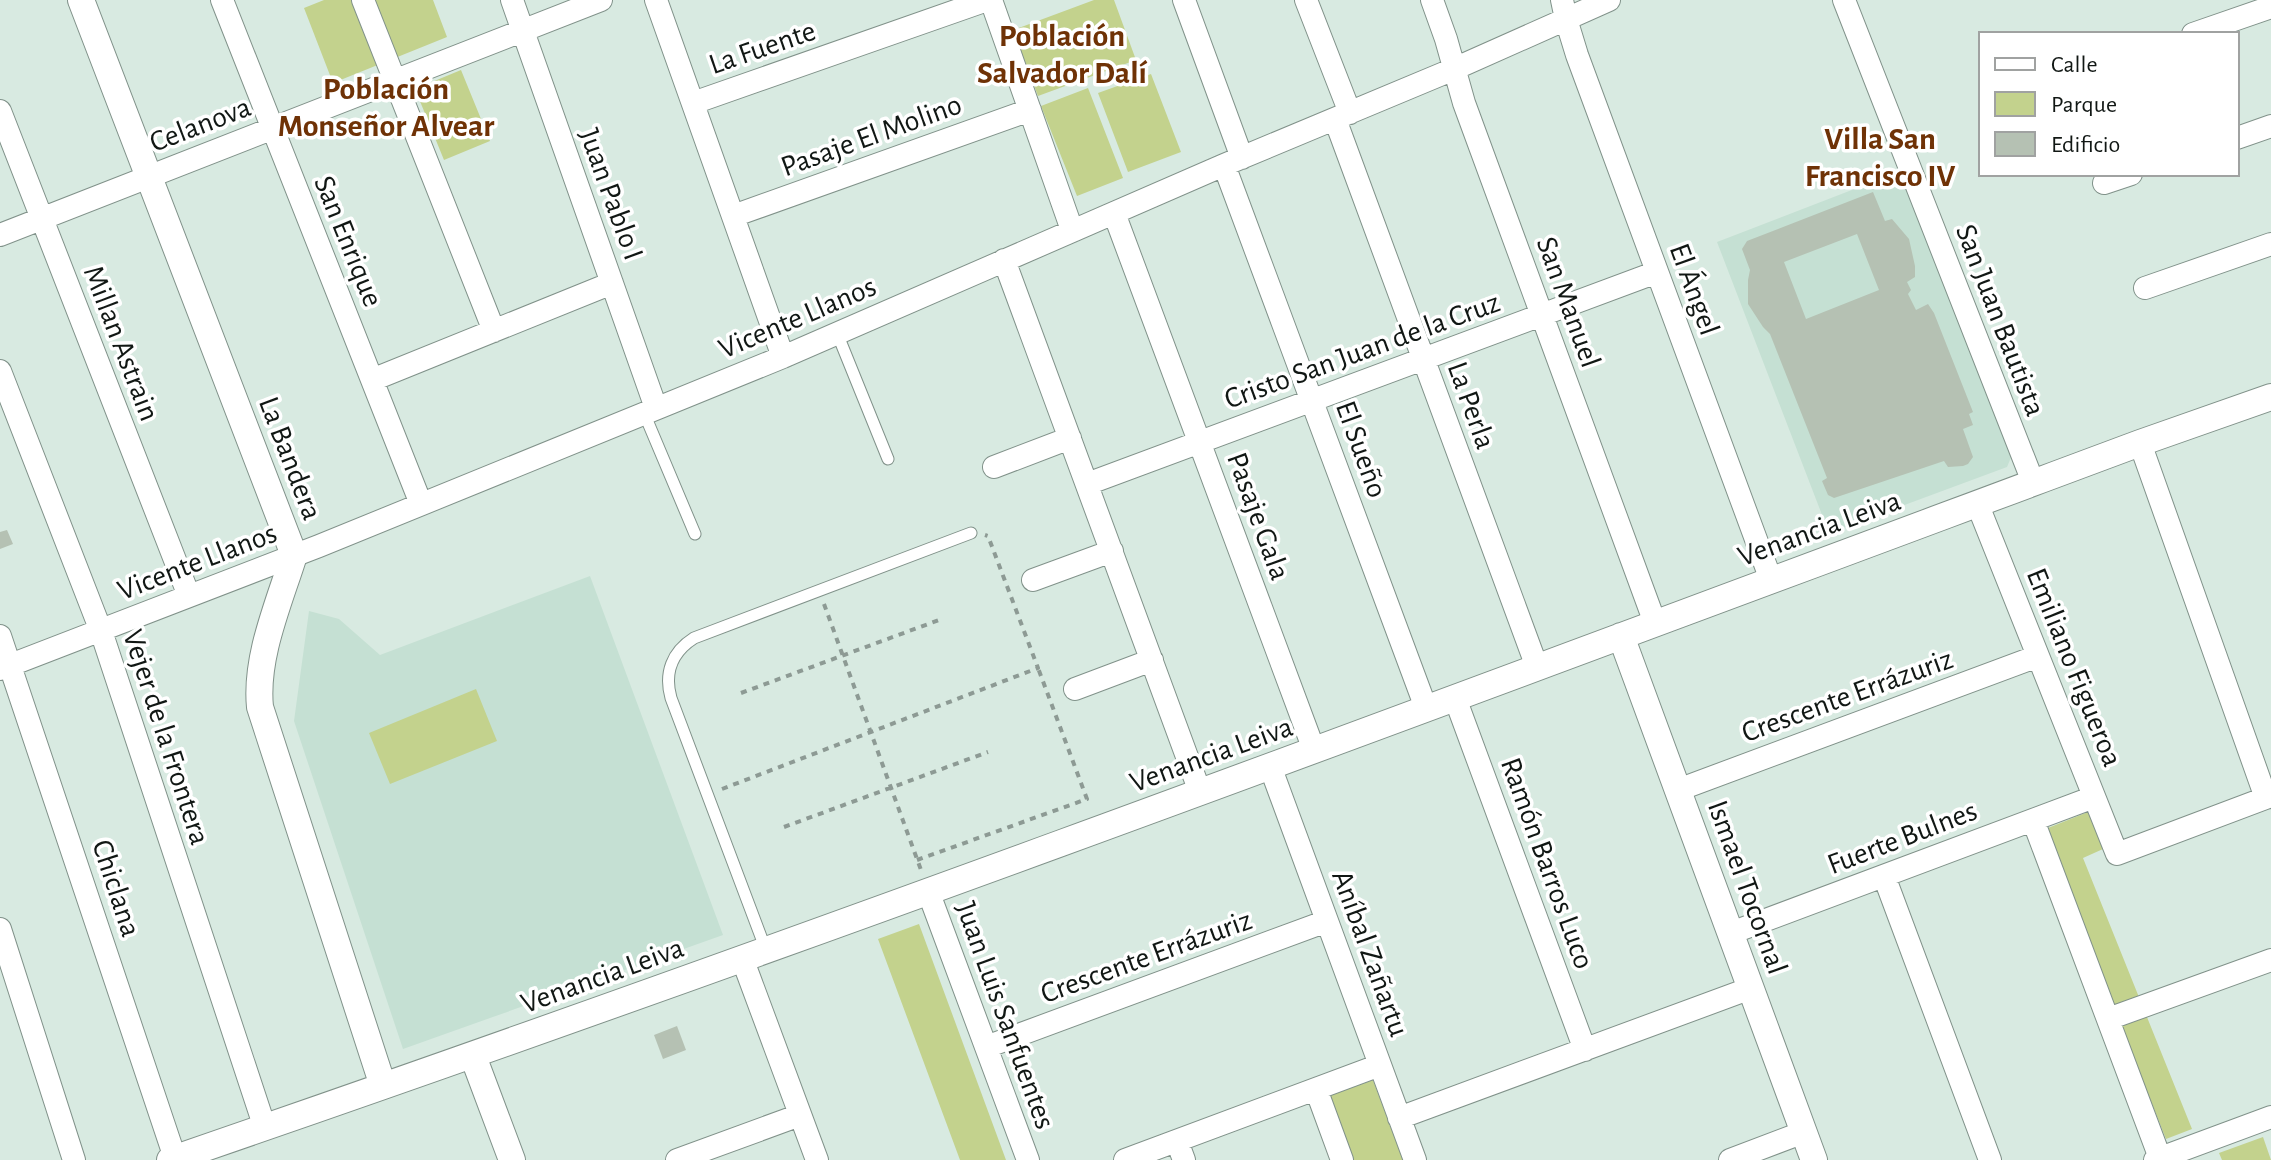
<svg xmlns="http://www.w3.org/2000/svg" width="2271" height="1160" font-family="'Alegreya Sans',sans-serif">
<rect width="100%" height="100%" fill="#d8eae1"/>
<!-- built -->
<path fill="#c5e0d3" d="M1901 171 2012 455 2007 467 1829 533 1717 242Z
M590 576 723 935 403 1049 294 721 309 611 339 619 380 655Z"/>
<!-- green -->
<path fill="#c3d28d" d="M324 0H433L447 37 333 83 304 8Z
M1094 0H1114L1136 60 1038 96 1013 30Z
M461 70 490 141 444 160 415 89Z
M1151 74 1181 152 1128 172 1098 93Z
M1088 88 1123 178 1077 196 1041 106Z
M476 689 497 741 390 784 369 733Z
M2088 812 2103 849 2083 858 2192 1129 2166 1139 2043 830Z
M919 924 1006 1160H960L878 939Z
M1373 1080 1403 1160H1350L1326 1097Z
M2263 1137 2271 1160H2222L2219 1153Z"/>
<!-- building -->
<path fill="#b5c1b3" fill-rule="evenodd" d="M1873 192 1885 221 1892 219 1909 239 1915 266V277L1907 282 1911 290 1908 294 1916 310 1928 304 1934 313 1973 412 1969 414 1973 425 1963 429 1973 457 1968 464 1963 466 1948 467 1944 461 1834 498 1828 495 1822 481 1827 478 1770 334 1763 327 1748 304V280L1750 270 1742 249 1747 241ZM1857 234 1879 290 1806 319 1784 262Z
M7 530 13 544 0 549V532Z
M677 1026 686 1050 663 1059 654 1035Z"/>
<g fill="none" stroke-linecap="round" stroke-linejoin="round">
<defs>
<path id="service" d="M837 333 888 459
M644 413 695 534
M766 950 671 698C664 673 672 652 694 638L971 533"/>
<path id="minor" d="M222 0 421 504
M363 0 494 331
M512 0 656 408
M656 0 783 357
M991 0 1072 230
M1184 0 1242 158
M1306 0 1350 113
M1432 0 1446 39 1464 103 1655 623
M1562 0 1566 19 1577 55 1771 580
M1844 0 2033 482
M2193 34 2271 7
M693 103 987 0
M0 111 189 596
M1335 119 1537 667
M2237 138 2271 126
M1224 165 1426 708
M2104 183 2131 174
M1114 213 1314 750
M733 216 1030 110
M0 235 601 0
M1004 260 1200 792
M2145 288 2271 244
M0 371 101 631 265 1128
M372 380 612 283
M2140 443 2266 798
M994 467 1070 438
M1087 484 1657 272
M1977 503 2117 854 2271 796
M1033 580 1112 551
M0 636 175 1158
M0 669 319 546 783 357 1224 165 1454 69 1609 0
M1075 689 1152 660
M1455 698 1585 1050
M1270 766 1415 1160
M1678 790 2038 656
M2033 820 2160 1158
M1884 876 1990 1160
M928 891 1028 1160
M0 929 74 1160
M1731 933 2094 797
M742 958 817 1160
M2108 1019 2271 960
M986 1047 1327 921
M1316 1089 1342 1160
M1399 1118 1751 988
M1177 1141 1184 1160
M677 1160 800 1115
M1125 1160 1380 1065
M1730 1160 1804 1132
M2155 1160 2271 1117"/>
<path id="tertiary" d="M81 0 294 555C279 603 255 657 260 707L383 1086
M1621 636 1814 1160
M473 1056 512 1160
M170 1160C831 933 1485 687 2140 443L2271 397"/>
</defs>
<!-- service casing -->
<use href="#service" stroke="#81928a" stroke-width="13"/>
<!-- minor casing -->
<use href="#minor" stroke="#81928a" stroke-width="24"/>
<!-- tertiary casing -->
<use href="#tertiary" stroke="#81928a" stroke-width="28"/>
<!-- path -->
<path stroke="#8d9a94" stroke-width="4" stroke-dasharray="6 6" stroke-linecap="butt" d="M824 604 921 870
M741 693 939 620
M722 789 1038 668 988 536 985 535
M784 827 988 752
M917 860 1087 799 1038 668"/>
<!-- service -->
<use href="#service" stroke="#fff" stroke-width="11"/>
<!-- minor -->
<use href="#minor" stroke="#fff" stroke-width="22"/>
<!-- tertiary -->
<use href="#tertiary" stroke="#fff" stroke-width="26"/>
</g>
<g text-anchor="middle" stroke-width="7" stroke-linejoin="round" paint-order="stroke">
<!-- street labels -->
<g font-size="30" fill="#111714" stroke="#fff">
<text transform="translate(762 47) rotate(-19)" y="10">La Fuente</text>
<text transform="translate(200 124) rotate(-21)" y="10">Celanova</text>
<text transform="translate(871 135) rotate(-20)" y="10">Pasaje El Molino</text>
<text transform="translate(612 194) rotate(70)" y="10">Juan Pablo I</text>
<text transform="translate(349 241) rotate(68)" y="10">San Enrique</text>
<text transform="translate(1695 289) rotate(70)" y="10">El Ángel</text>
<text transform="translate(1569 302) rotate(70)" y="10">San Manuel</text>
<text transform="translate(797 317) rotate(-23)" y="10">Vicente Llanos</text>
<text transform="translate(2001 320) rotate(69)" y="10">San Juan Bautista</text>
<text transform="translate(122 343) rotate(69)" y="10">Millan Astrain</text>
<text transform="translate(1362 350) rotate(-20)" y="10">Cristo San Juan de la Cruz</text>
<text transform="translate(1472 405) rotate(70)" y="10">La Perla</text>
<text transform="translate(1362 449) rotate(70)" y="10">El Sueño</text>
<text transform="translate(291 458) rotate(69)" y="10">La Bandera</text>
<text transform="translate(1259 516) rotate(70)" y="10">Pasaje Gala</text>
<text transform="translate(1819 528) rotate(-20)" y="10">Venancia Leiva</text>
<text transform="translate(197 561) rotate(-21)" y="10">Vicente Llanos</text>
<text transform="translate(2075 667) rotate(68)" y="10">Emiliano Figueroa</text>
<text transform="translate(1847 695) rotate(-20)" y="10">Crescente Errázuriz</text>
<text transform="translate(167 737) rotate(72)" y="10">Vejer de la Frontera</text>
<text transform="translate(1211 754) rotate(-20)" y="10">Venancia Leiva</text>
<text transform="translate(1902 837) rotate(-21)" y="10">Fuerte Bulnes</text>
<text transform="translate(1548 863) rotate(70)" y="10">Ramón Barros Luco</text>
<text transform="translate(1748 887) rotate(70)" y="10">Ismael Tocornal</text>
<text transform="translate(117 888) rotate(72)" y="10">Chiclana</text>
<text transform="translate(1371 953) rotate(70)" y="10">Aníbal Zañartu</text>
<text transform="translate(1146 956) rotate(-20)" y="10">Crescente Errázuriz</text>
<text transform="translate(602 975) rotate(-20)" y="10">Venancia Leiva</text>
<text transform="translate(1006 1015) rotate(70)" y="10">Juan Luis Sanfuentes</text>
</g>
<!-- neighbourhood labels -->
<g font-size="32" font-weight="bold" fill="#6f3206" stroke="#fff">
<text x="1062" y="46">Población<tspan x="1062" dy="37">Salvador Dalí</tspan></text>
<text x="386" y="99">Población<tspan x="386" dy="37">Monseñor Alvear</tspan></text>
<text x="1880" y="149">Villa San<tspan x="1880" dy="37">Francisco IV</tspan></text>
</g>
</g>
<!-- legend -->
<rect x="1979" y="32" width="260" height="144" fill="#ffffff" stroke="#a0a2a1" stroke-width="2"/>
<rect x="1995" y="58" width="40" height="12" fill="#ffffff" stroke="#a0a2a1" stroke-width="2"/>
<text x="2051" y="72" font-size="24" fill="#111714">Calle</text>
<rect x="1995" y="92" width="40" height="24" fill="#c3d28d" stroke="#a0a2a1" stroke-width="2"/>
<text x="2051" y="112" font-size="24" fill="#111714">Parque</text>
<rect x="1995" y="132" width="40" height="24" fill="#b5c1b3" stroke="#a0a2a1" stroke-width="2"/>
<text x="2051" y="152" font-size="24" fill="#111714">Edificio</text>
</svg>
